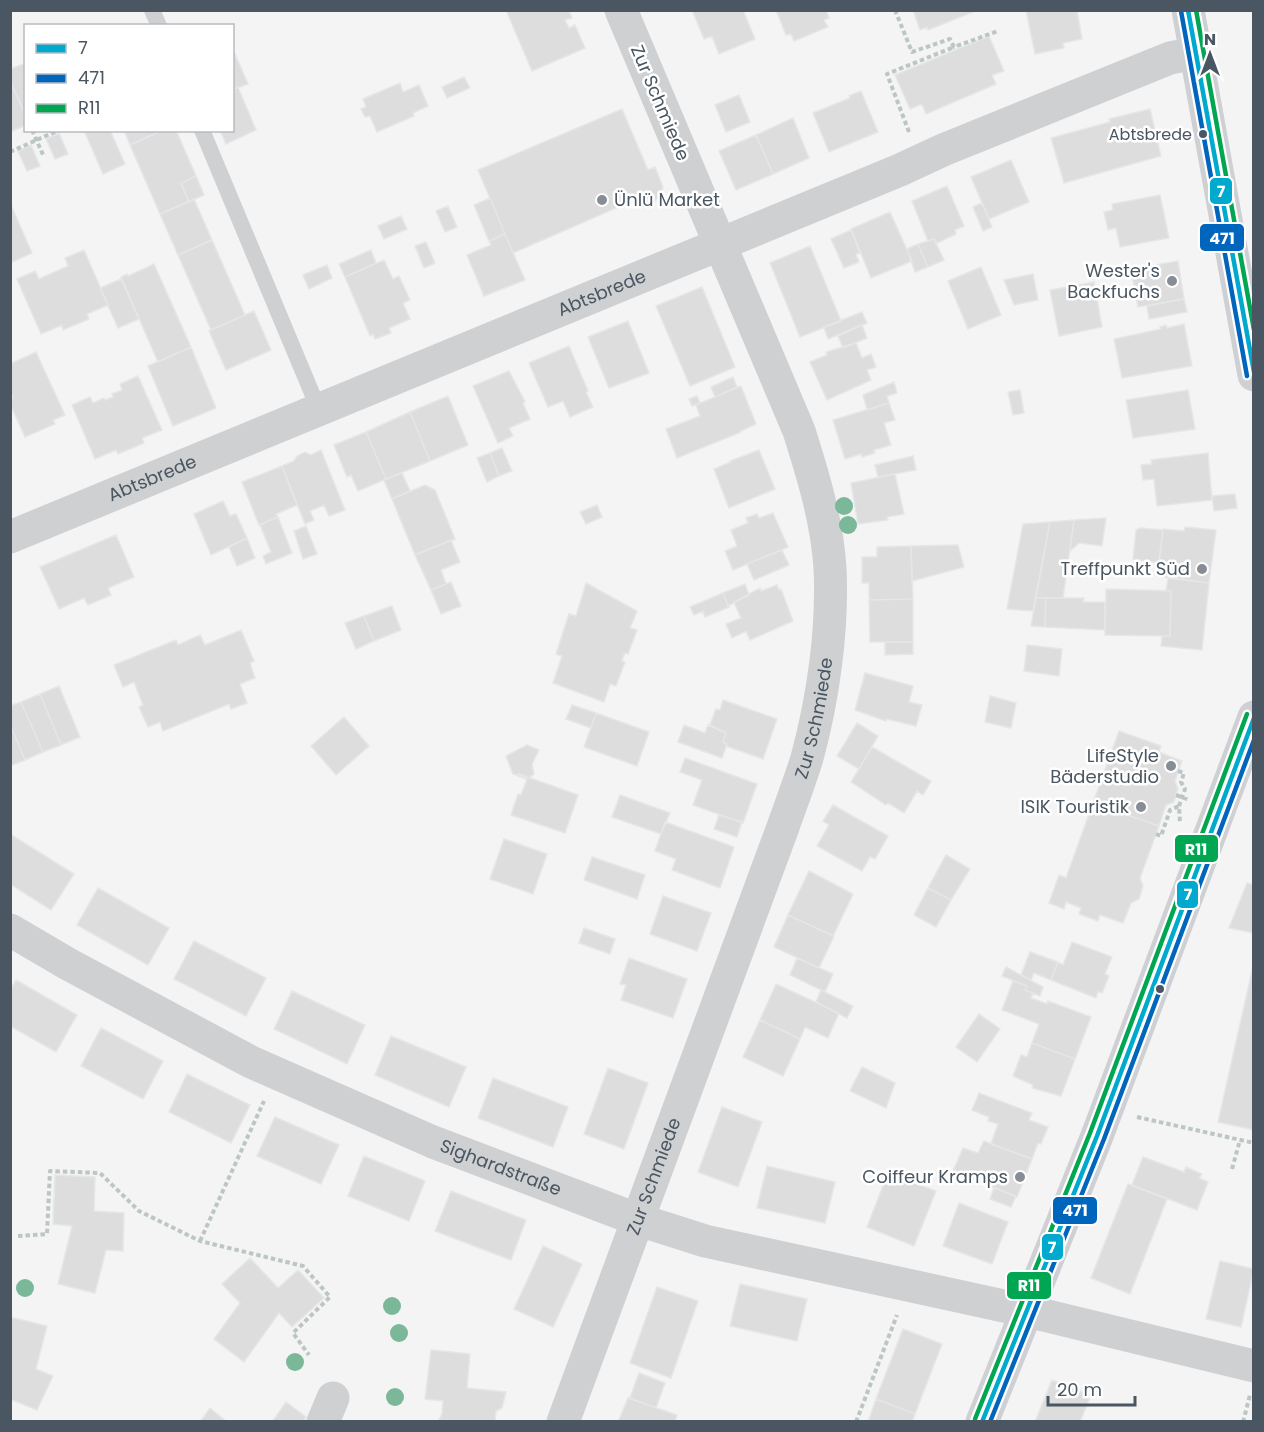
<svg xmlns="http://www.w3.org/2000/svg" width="1264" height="1432" font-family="Poppins,sans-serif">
<rect width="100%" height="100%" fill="#f4f4f4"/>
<!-- building -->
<path fill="#ddddde" stroke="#e5e6e7" stroke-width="1.5" d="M506 10H569L572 18 565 20 569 28 575 25 585 48 532 71Z
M692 10H743L755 39 719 54 712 36 704 39Z
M776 10H826L829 18 824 20 828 27 794 41 791 34 786 35Z
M913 10H973V12L928 30 927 27 920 30Z
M1077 10 1082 39 1063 43 1064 48 1035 54 1026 10Z
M989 36 1004 71 992 75 996 84 926 114 922 104 910 109 895 75Z
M232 47 248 84 232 90Z
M26 63V113L25 114 10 81V69Z
M464 77 470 88 447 98 442 87Z
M10 81 26 115V125L10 132Z
M400 83 403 92 419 85 428 106 413 113 414 116 377 132 370 116 365 117 361 109 366 107 363 99Z
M238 87 256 130 226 144 220 130H232V90Z
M861 91 878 132 829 152 813 113 850 98 849 96Z
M739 95 750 122 726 132 715 105Z
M622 109 648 170 655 167 663 187 659 199 641 205 632 201 513 253 478 170Z
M1150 109 1161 156 1064 183 1051 138 1110 122 1109 119Z
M793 118 809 158 773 174 756 135Z
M84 130H110L125 164 103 174Z
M124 130H163L130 145Z
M163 130H176L196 176 181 183 189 202 160 214 130 145Z
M59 133 68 154 55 159 46 139Z
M756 135 773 174 736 190 719 151Z
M31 145 40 166 27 171 18 151Z
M1011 160 1029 202 989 219 971 177Z
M196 176 204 195 189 202 181 183Z
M947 186 964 226 955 230 956 234 937 243 934 239 928 241 912 201Z
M1160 195 1169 238 1120 247 1116 228 1108 230 1104 212 1113 210 1112 204Z
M490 198 505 234 489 241 474 205Z
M194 199 212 240 178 255 160 214Z
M982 203 992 227 983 231 973 207Z
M11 205 32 253 10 263V206Z
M448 206 457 227 445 232 436 211Z
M890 212 912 261 871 278 851 229Z
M401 216 407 229 384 239 378 226Z
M851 230 860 253 856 254 859 262 844 268 831 239Z
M505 234 525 280 484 296 467 255 491 245 489 241Z
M934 239 944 260 928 267 918 244Z
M212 240 245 315 211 330 178 255Z
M426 242 435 263 424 268 415 246Z
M918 244 928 267 915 272 907 249Z
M810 246 841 321 800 337 770 263Z
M84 250 108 305 87 314 89 319 63 330 62 325 41 334 17 279 35 271 39 279 68 266 65 258Z
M371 250 376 263 345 277 339 264Z
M384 260 393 279 399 276 410 300 403 303 410 319 389 328 391 333 375 339 373 334 370 336 345 277Z
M1178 261 1184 299 1138 307 1131 269Z
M154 264 191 347 158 362 121 277 127 274 128 276Z
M327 265 332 278 309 289 303 275Z
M981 267 1001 315 968 329 948 281Z
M1033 274 1038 300 1014 305 1004 280Z
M121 279 139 319 118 328 100 288Z
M1094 282 1102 327 1059 336 1050 290Z
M702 287 735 367 690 386 656 306Z
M1184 299 1187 312 1149 319 1147 306Z
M254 311 271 350 226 370 209 331Z
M862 312 867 323 828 339 824 327Z
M628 321 649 373 609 388 588 337Z
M1184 324 1192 366 1122 378 1114 339 1161 329 1160 327 1166 325 1167 328Z
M862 325 867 338 843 348 838 336Z
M856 343 862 358 871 354 876 367 867 370 871 380 827 400 810 362 827 355 826 352Z
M569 346 588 391 586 392 593 407 570 417 563 401 548 407 529 363Z
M191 347 216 408 173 426 148 366Z
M36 352 65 415 53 420 55 424 25 437 12 408 10 409V399L13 398 10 391V364Z
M509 371 525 402 523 403 530 419 509 428 513 436 498 443 473 386Z
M138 376 162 430 142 438 144 443 118 454 116 450 95 459 72 405 90 397 93 403 104 398 105 400 113 397 112 394 122 390 120 384Z
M733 377 737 387 715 397 711 387Z
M894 382 897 393 887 396 889 403 867 410 863 395Z
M741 386 756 424 741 431V432L677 458 666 429 700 416 696 405Z
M1020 390 1024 413 1013 415 1008 392Z
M1188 390 1195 429 1133 438 1126 400Z
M448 396 468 445 430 461 410 412Z
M697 396 700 403 692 406 689 399Z
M889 403 895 420 884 423 891 445 874 450 875 453 862 457 861 454 845 459 833 420Z
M410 412 430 461 386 479 366 432Z
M366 432 386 479 358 491 351 475 347 477 334 445Z
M502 448 512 471 499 476 490 453Z
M321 450 345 510 329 516 324 505 310 511 314 520 305 524 282 466 294 461 297 456 305 452 311 455Z
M759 450 775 489 729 508 714 469 731 462 730 461Z
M490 453 499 476 487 482 477 458Z
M1208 453 1212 500 1157 506 1154 479 1143 480 1141 465 1152 464 1151 460Z
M913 456 916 470 878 477 875 465Z
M282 466 297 505 276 514 278 517 259 525 242 482Z
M402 473 410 491 392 499 384 480Z
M895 474 904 514 887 517 888 520 858 524 851 483Z
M425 485 435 490 455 539 415 555 392 499Z
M1235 494 1237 508 1214 511 1212 496Z
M223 501 230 516 236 514 247 538 211 555 194 514Z
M597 505 602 517 586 524 580 512Z
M773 513 788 547 733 570 725 551 737 546 731 530 748 523 746 518 757 514 759 518Z
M278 517 292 553 266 564 263 556 271 552 260 525Z
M1106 518 1102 546 1079 543 1070 551 1074 520Z
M1074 520 1063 598H1036L1050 522Z
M1050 522 1033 611 1007 609 1023 524Z
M306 526 317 554 303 559 294 531Z
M1185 527 1216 530 1209 583 1157 576 1163 529 1184 531Z
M1140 528 1163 530 1159 563 1133 559 1136 530Z
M116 535 134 577 108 588 111 595 88 605 84 598 59 609 40 567Z
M247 538 255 558 237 566 229 547Z
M451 540 460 562 441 570 446 584 431 590 415 555Z
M958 545 964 567 912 581 911 546Z
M911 546 913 599 869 600V583H862V557H877V547Z
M782 550 789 565 754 580 747 564Z
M1168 578 1209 583 1202 650 1161 646 1162 636H1170L1171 591H1166Z
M451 582 461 606 441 614 431 590Z
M586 583 637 611 630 628 637 630 628 654 625 653 623 657 622 661 625 662 616 686 610 684 604 702 553 683 562 656 556 654 569 614 576 616Z
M745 584 749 595 728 606 723 593Z
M777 585 779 590 781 589 793 621 750 640 746 631 732 638 726 624 741 618 734 602 760 588 761 591Z
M1106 589 1171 591 1170 636 1105 635Z
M723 593 729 607 705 617 703 611 694 615 690 607Z
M1036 598H1046L1045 627 1031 626Z
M1046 598H1084L1083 602H1105V630L1045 627Z
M913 599V642H870L869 600Z
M392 606 401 630 374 641 364 616Z
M364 616 374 641 356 649 345 623Z
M241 630 254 661 250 663 255 678 240 684 247 703 231 709 229 704 163 731 160 722 148 727 139 707 143 705 134 682 123 687 114 665 176 640 178 645 200 635 205 645Z
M885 642H913V654L885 655Z
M1027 645 1062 649 1059 676 1024 671Z
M865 673 913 686 909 702 922 705 916 726 887 719 886 721 855 710Z
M59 686 80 737 61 745 40 694Z
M40 694 61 745 43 752 21 702Z
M990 696 1016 703 1011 728 985 722Z
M723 700 777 719 763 759 726 746 727 744 723 742 726 733 710 725 716 709 720 710Z
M21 702 43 752 25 760 10 724V706Z
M572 705 596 713 591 728 566 719Z
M596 713 649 732 637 766 584 747Z
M344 717 369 746 336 775 311 746Z
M857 723 878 736 859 769 837 756Z
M10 724 25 760 10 766Z
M684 725 705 733 708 725 726 733 723 742 727 744 722 758 678 742Z
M1119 731 1161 746 1159 752 1182 761 1175 781 1178 789 1176 795 1174 802 1166 805 1159 826 1093 803Z
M527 745 539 750 532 764 534 774 529 778 513 774 506 756Z
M872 747 931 781 923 795 917 791 904 813 888 803 886 805 851 782Z
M685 758 757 784 743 823 693 805 702 780 680 772Z
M519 774 578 795 565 833 511 815 518 794 521 795 527 779 518 776Z
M620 795 670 813 661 834 612 817Z
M1093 803 1159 826 1140 878 1143 886 1139 899 1131 903 1123 923 1100 915 1098 921 1079 914 1081 908 1066 902 1064 909 1049 903 1059 875 1066 878Z
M833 805 888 836 875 859 870 857 862 871 817 846 829 825 823 821Z
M719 815 742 822 737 837 714 829Z
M665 822 734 847 720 888 672 870 676 859 655 851Z
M10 834 74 874 51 910 10 884Z
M504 839 547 854 533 894 490 879Z
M946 855 970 869 951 900 928 888Z
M592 857 645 875 637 899 584 880Z
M809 871 853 894 833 936 788 915Z
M1247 883 1254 885V933L1229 928Z
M98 888 169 928 148 965 77 925Z
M928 888 951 900 936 927 914 915Z
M663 896 711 913 697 951 650 934Z
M788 915 834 936 819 968 774 947Z
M584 928 615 939 610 954 579 943Z
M194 941 266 978 246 1016 174 979Z
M1072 942 1112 957 1105 974 1109 976 1102 993 1098 991 1096 998 1051 980 1058 962 1063 965Z
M1030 952 1058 962 1051 980 1034 973 1031 980 1021 975Z
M629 958 687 979 673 1018 621 1000 626 985 620 984Z
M797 958 833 974 825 992 790 975Z
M1254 962V1130L1218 1122Z
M1006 967 1043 987 1040 996 1025 990 1027 986 1002 976Z
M16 980 77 1015 56 1052 10 1026V990Z
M1013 981 1027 986 1025 990 1033 993 1031 998 1047 1004 1048 1001 1091 1017 1075 1059 1032 1043 1039 1024 1002 1010Z
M776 984 839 1013 828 1038 805 1027 800 1039 760 1020Z
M821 990 853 1006 847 1018 816 1002Z
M292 991 365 1025 347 1064 274 1029Z
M979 1014 1000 1029 977 1062 956 1047Z
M760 1020 800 1039 783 1076 743 1057Z
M101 1028 163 1061 143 1099 81 1066Z
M391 1036 466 1067 449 1107 375 1075Z
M1032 1043 1075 1059 1061 1096 1032 1088 1033 1085 1013 1076 1021 1055 1027 1057Z
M862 1067 895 1083 886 1108 850 1091Z
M608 1068 648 1083 624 1149 584 1134Z
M187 1074 250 1105 231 1143 169 1112Z
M493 1078 568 1107 553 1147 478 1118Z
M979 1093 1032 1113 1029 1120 1048 1127 1041 1144 1038 1143 1032 1159 991 1144 998 1124 988 1121 989 1117 972 1110Z
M722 1107 762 1122 738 1187 698 1172Z
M275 1117 339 1145 321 1184 257 1156Z
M984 1141 1032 1159 1017 1197 953 1171 963 1148 978 1153Z
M364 1156 425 1181 409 1221 348 1196Z
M1143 1157 1184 1172 1186 1167 1202 1174 1199 1178 1208 1182 1197 1210 1132 1185Z
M767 1166 835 1182 825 1223 757 1208Z
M888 1173 936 1191 914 1246 867 1227Z
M55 1175 95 1177 94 1211 124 1213 123 1251 106 1250 95 1293 58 1284 72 1226 53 1224Z
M1128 1184 1167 1199 1130 1294 1091 1278Z
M994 1188 1016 1196 1011 1207 990 1199Z
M451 1191 526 1220 511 1260 435 1231Z
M959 1203 1008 1222 992 1264 943 1246Z
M543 1246 582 1264 553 1327 514 1309Z
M250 1258 278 1288 298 1270 324 1298 292 1327 279 1313 244 1362 214 1339 240 1303 222 1284Z
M1220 1261 1254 1269 1241 1327 1206 1319Z
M740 1284 807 1299 797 1341 730 1326Z
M657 1287 698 1301 671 1378 630 1363Z
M10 1317 47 1326 36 1369 53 1376 37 1410 10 1399Z
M903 1329 942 1344 915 1414 876 1399Z
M431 1350 470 1354 467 1388 506 1392 502 1408 496 1411 495 1422H438L442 1414 443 1401 425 1399Z
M639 1373 665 1383 656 1408 630 1398Z
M1052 1380 1091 1395 1080 1422H1035Z
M628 1398 677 1415 675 1422H618Z
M876 1399 915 1414 912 1422H868Z
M286 1402 306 1417 303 1422H272Z
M210 1408 227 1422H200Z"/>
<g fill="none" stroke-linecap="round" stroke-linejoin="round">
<!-- path -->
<path stroke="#bcc7c4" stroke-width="4" stroke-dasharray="4.5 3" stroke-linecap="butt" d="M895 10 912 52 950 39 954 47 998 31
M32 130 44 157
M909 132 887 74 954 47
M10 152 59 130
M1178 771 1184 773 1181 782 1185 789 1179 806 1180 823
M1176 795 1190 800
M1086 808 1091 810
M1156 834 1161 836 1170 810 1179 806
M1137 1117 1254 1143
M1232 1169 1240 1140
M18 1236 47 1234 50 1171 100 1173 139 1211 200 1241 303 1266 330 1297 293 1333 309 1355
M200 1241 264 1101
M856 1422 897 1315
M1243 1422 1250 1395"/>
<!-- service -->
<path stroke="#ced0d2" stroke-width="16" d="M152 10 159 26
M202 130 319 410"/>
<!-- minor -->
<g stroke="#ced0d2" stroke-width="33">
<path id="s1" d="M10 537 900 170 943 150 1170 58 1196 53"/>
<path id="s2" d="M10 930 68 964 251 1062 433 1142 636 1219 705 1241 1027 1311 1254 1366"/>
<path d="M323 1422 333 1398"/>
<path id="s3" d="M563 1422 783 827C791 804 800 781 807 758 823 699 833 630 830 568 827 521 813 475 799 431L621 10"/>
</g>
<!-- secondary -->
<path stroke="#ced0d4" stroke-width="33" d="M1188 10 1254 375
M982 1422 1097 1136 1254 717"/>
<defs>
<path id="bus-1" d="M1188 10 1254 372
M982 1422 1097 1136 1254 718"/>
<path id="bus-2" d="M1181 11 1247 376
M990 1422 1104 1139 1254 740"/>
<path id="bus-3" d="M1196 10 1254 330
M975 1419 1090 1133 1247 714"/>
</defs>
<!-- bus-1 casing -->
<use href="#bus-1" stroke="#fff" stroke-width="9"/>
<!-- bus-2 casing -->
<use href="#bus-2" stroke="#fff" stroke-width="9"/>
<!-- bus-3 casing -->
<use href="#bus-3" stroke="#fff" stroke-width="9"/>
<!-- bus-1 -->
<use href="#bus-1" stroke="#00a9ce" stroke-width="4.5"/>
<!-- bus-2 -->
<use href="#bus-2" stroke="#0065bd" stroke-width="4.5"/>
<!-- bus-3 -->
<use href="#bus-3" stroke="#00a651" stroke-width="4.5"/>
</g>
<!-- trees -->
<g fill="#7ab899">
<circle cx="844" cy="506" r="9"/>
<circle cx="848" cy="525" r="9"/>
<circle cx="25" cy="1288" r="9"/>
<circle cx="392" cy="1306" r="9"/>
<circle cx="399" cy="1333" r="9"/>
<circle cx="295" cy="1362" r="9"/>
<circle cx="395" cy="1397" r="9"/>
</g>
<!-- markers -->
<g fill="#4a5661" stroke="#fff" stroke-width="2">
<circle cx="1203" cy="134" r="5"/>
<circle cx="1160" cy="989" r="5"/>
</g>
<g fill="#868d94" stroke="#fff" stroke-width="2">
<circle cx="602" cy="200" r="6"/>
<circle cx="1172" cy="281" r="6"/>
<circle cx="1202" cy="569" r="6"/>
<circle cx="1171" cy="766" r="6"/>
<circle cx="1141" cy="807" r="6"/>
<circle cx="1020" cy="1177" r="6"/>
</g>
<g text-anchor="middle" stroke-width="5" stroke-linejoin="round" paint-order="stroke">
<!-- bus labels -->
<g font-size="16" fill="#4a5661" stroke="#fff" text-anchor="end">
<text x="1192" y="140">Abtsbrede</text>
</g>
<!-- street labels -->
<g font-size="18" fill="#4a5661" stroke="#fff">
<text transform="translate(660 103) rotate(67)" y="6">Zur Schmiede</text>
<text dy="6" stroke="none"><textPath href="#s1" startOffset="640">Abtsbrede</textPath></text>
<text dy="6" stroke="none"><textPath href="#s1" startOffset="154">Abtsbrede</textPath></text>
<text dy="6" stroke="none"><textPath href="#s3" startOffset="748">Zur Schmiede</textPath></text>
<text dy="6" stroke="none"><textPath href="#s2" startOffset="546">Sighardstraße</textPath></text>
<text dy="6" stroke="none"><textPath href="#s3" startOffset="262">Zur Schmiede</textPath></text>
</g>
<!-- poi labels -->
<g font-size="18" fill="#4a5661" stroke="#fff" text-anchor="end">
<text x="614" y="206" text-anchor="start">Ünlü Market</text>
<text x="1160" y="277">Wester's<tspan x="1160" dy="21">Backfuchs</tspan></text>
<text x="1190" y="575">Treffpunkt Süd</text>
<text x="1159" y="762">LifeStyle<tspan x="1159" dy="21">Bäderstudio</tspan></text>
<text x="1129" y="813">ISIK Touristik</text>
<text x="1008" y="1183">Coiffeur Kramps</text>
</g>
</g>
<g stroke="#fff" stroke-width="2">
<rect x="1209" y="177" width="24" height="28" rx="6" fill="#00a9ce"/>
<rect x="1199" y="223" width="46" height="29" rx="6" fill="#0065bd"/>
<rect x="1174" y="834" width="45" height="29" rx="6" fill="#00a651"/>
<rect x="1176" y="880" width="23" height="29" rx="6" fill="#00a9ce"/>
<rect x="1052" y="1196" width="46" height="29" rx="6" fill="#0065bd"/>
<rect x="1041" y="1233" width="23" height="28" rx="6" fill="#00a9ce"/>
<rect x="1006" y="1271" width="46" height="29" rx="6" fill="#00a651"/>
</g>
<g font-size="16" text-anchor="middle" font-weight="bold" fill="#fff">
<text x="1221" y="197">7</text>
<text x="1222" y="244">471</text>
<text x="1196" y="855">R11</text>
<text x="1188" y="900">7</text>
<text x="1075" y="1216">471</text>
<text x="1052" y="1253">7</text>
<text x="1029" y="1291">R11</text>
</g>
<!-- border -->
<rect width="1264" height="1432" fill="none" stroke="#4a5661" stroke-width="24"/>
<!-- legend -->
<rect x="24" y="24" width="210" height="108" fill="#ffffff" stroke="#b7bbc0" stroke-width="1.5"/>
<rect x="36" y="44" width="30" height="9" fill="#00a9ce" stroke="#b7bbc0" stroke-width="1.5"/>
<text x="78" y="54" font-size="18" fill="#4a5661">7</text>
<rect x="36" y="74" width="30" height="9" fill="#0065bd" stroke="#b7bbc0" stroke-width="1.5"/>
<text x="78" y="84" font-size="18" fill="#4a5661">471</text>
<rect x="36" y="104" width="30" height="9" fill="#00a651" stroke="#b7bbc0" stroke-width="1.5"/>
<text x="78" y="114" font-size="18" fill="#4a5661">R11</text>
<!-- north arrow -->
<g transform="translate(1210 54)" stroke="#ffffff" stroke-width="4.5" paint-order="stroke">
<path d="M0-4.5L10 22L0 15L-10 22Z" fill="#4a5661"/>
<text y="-9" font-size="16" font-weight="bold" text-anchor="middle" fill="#4a5661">N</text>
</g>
<!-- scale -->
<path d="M1048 1396v9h87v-9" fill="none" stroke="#4a5661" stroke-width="3"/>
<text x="1057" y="1396" font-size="18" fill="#4a5661" stroke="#ffffff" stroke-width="4.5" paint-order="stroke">20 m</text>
</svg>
